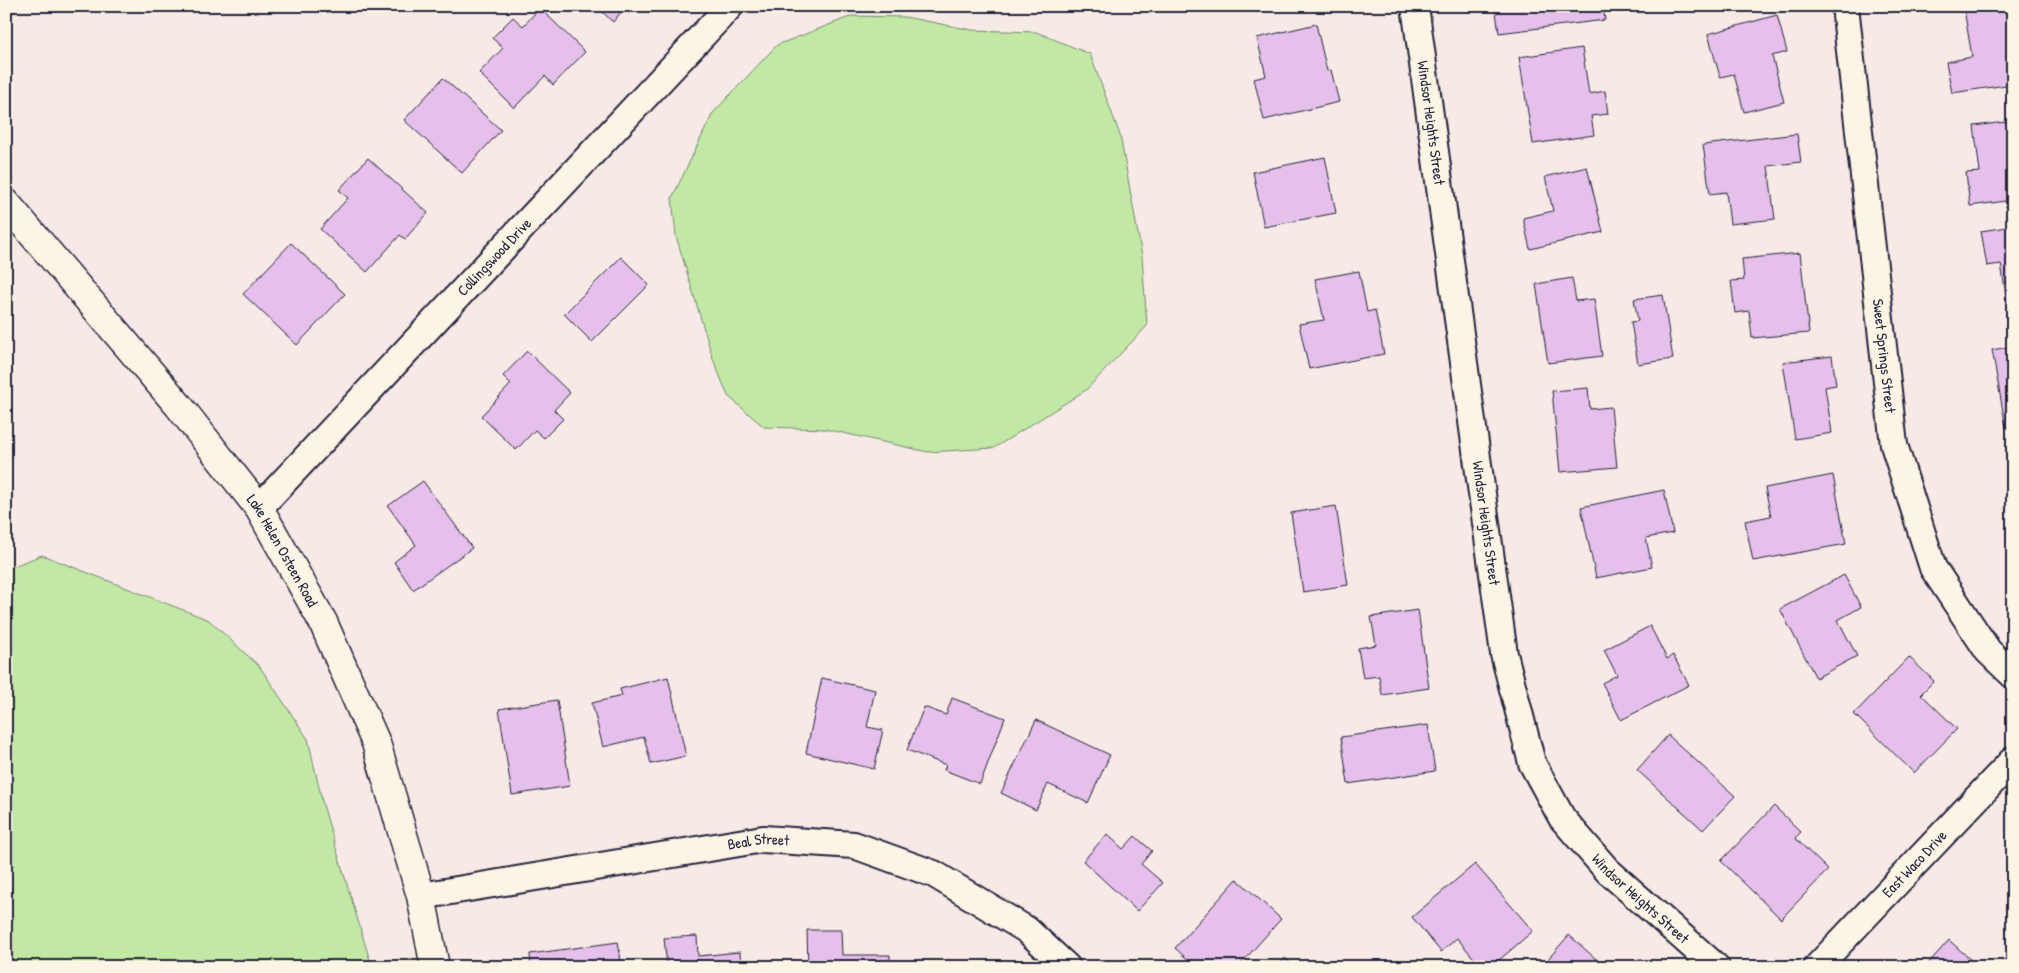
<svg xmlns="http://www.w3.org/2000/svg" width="2019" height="973" font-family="'Patrick Hand',sans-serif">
<rect width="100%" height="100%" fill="#f7eae6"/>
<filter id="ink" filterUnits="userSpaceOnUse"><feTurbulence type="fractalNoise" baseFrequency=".02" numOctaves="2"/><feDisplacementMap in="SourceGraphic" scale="10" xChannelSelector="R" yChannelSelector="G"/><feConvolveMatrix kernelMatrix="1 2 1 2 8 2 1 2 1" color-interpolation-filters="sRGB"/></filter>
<g filter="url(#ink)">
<!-- green -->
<path fill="#c1e9a4" stroke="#728670" d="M852 16 905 17 972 30 1036 32 1090 54 1120 135 1142 256 1147 326 1086 390 994 448 928 452 825 429 764 427 728 396 713 359 676 236 672 198 713 113 777 45Z
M42 555 209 620 260 667 308 739 323 805 372 967H6V569Z"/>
<!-- building -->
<path fill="#e4c0eb" stroke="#22223b" d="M596 6H626L613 22Z
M1495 6H1603L1605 20 1499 33Z
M1984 6H2011L2013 84 1952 93 1946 62 1972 57 1964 9Z
M540 8 585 52 553 85 545 76 514 108 479 73 503 48 492 38 513 17 523 26Z
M1777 15 1787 52 1772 56 1784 102 1744 112 1734 74 1720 77 1708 34Z
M1316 24 1327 71 1331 70 1339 102 1264 120 1254 79 1266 76 1257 38Z
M1582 48 1589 94 1605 91 1608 114 1591 116 1594 135 1533 144 1519 57Z
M443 78 501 130 462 173 404 120Z
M2013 121V200L1970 206 1966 173 1980 172 1974 126Z
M1797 134 1801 162 1768 166 1775 219 1730 224 1726 192 1710 194 1703 145Z
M1325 157 1336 213 1264 227 1253 172Z
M368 158 428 213 405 239 400 235 367 272 320 229 348 198 339 190Z
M1587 167 1603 232 1530 249 1523 218 1553 211 1545 177Z
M2013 226V301L2007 302 2001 264 1987 266 1981 231Z
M291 243 345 294 297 345 243 294Z
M1800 253 1809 333 1752 338 1749 311 1735 313 1731 281 1744 280 1742 259Z
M621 257 649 285 592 342 564 314Z
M1359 271 1367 312 1375 310 1384 354 1309 369 1299 324 1324 320 1315 279Z
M1572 278 1576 301 1594 299 1602 356 1548 363 1536 284Z
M1663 295 1673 359 1638 364 1631 322 1638 321 1634 299Z
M2013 346V427L2006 428 1992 350Z
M527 351 570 393 554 410 563 419 544 438 535 430 516 450 481 416 511 384 503 376Z
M1832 356 1836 385 1825 387 1832 433 1795 439 1783 362Z
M1588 388 1590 409 1611 407 1617 467 1560 472 1552 391Z
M1833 475 1846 544 1753 561 1745 521 1771 516 1765 488Z
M423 481 472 548 413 590 394 562 416 545 388 506Z
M1664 490 1673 533 1646 538 1652 567 1596 578 1581 507Z
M1336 506 1348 585 1303 592 1291 513Z
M1844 575 1861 607 1838 620 1857 656 1816 678 1780 609Z
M1418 610 1429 688 1382 695 1379 676 1363 678 1358 648 1376 645 1371 617Z
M1650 626 1667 659 1673 655 1689 685 1621 720 1602 683 1617 675 1604 650Z
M1909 657 1934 681 1921 694 1957 729 1914 773 1854 714Z
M668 677 686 756 651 764 644 737 603 747 592 703 622 696 620 689Z
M822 678 875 690 867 727 883 730 874 769 806 753Z
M952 698 1005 718 980 784 944 770 946 765 907 750 924 707 946 715Z
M557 700 570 786 512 795 499 709Z
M1036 720 1110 755 1088 803 1048 784 1036 810 1001 793Z
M1428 725 1435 771 1348 784 1341 737Z
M1668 735 1735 796 1703 830 1637 770Z
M1774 806 1801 832 1795 838 1828 870 1781 919 1721 861Z
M1107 834 1123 849 1135 836 1152 851 1141 864 1163 883 1137 911 1083 861Z
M1475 864 1533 931 1491 967H1481L1457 938 1441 952 1412 917Z
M1237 879 1281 919 1238 967H1196L1175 948Z
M807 930H841L842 955H890V967H808Z
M1569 935 1604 966 1603 967H1541Z
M697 936 698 956 740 952 741 967H667L664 938Z
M1949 940 1972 961 1970 964 1974 967H1925Z
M618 942 622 967H531L530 954Z
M1285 958 1295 967H1278Z"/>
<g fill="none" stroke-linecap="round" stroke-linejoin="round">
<defs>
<g id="minor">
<path id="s1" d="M1415 6 1504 654 1532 763 1562 818 1607 870 1716 967"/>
<path id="s2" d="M1845 6 1894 445 1933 568 1988 651 2013 675"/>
<path id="s3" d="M259 508 730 6"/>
<path id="s4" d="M421 896 763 839 854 845 934 874 1027 930 1067 967"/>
<path id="s5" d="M1817 967 2013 760"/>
</g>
<g id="tertiary">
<path id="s6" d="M6 203 179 406 259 508 323 622 376 743 421 896 435 967"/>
</g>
</defs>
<!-- minor casing -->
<use href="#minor" stroke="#22223b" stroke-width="30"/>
<!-- tertiary casing -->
<use href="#tertiary" stroke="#22223b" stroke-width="31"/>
<!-- minor -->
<use href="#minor" stroke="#fcf5e5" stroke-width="26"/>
<!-- tertiary -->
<use href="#tertiary" stroke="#fcf5e5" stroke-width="28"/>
</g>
</g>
<g text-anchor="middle" stroke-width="4" stroke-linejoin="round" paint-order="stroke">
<!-- street labels -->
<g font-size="15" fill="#22223b" stroke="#fcf5e5">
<text dy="5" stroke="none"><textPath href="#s1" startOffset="118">Windsor Heights Street</textPath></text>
<text dy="5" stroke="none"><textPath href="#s3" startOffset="344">Collingswood Drive</textPath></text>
<text dy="5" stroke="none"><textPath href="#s2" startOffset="352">Sweet Springs Street</textPath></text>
<text dy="5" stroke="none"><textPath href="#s1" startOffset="522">Windsor Heights Street</textPath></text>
<text dy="5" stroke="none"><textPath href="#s6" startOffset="445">Lake Helen Osteen Road</textPath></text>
<text dy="5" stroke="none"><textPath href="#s4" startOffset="342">Beal Street</textPath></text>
<text dy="5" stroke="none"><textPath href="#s5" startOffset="142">East Waco Drive</textPath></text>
<text dy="5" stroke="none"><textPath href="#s1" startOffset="942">Windsor Heights Street</textPath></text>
</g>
</g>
<!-- margin -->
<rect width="2019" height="973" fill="none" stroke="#fcf5e5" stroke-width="25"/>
<rect x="12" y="12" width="1994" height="948" fill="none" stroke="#22223b" stroke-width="2" filter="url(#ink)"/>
</svg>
